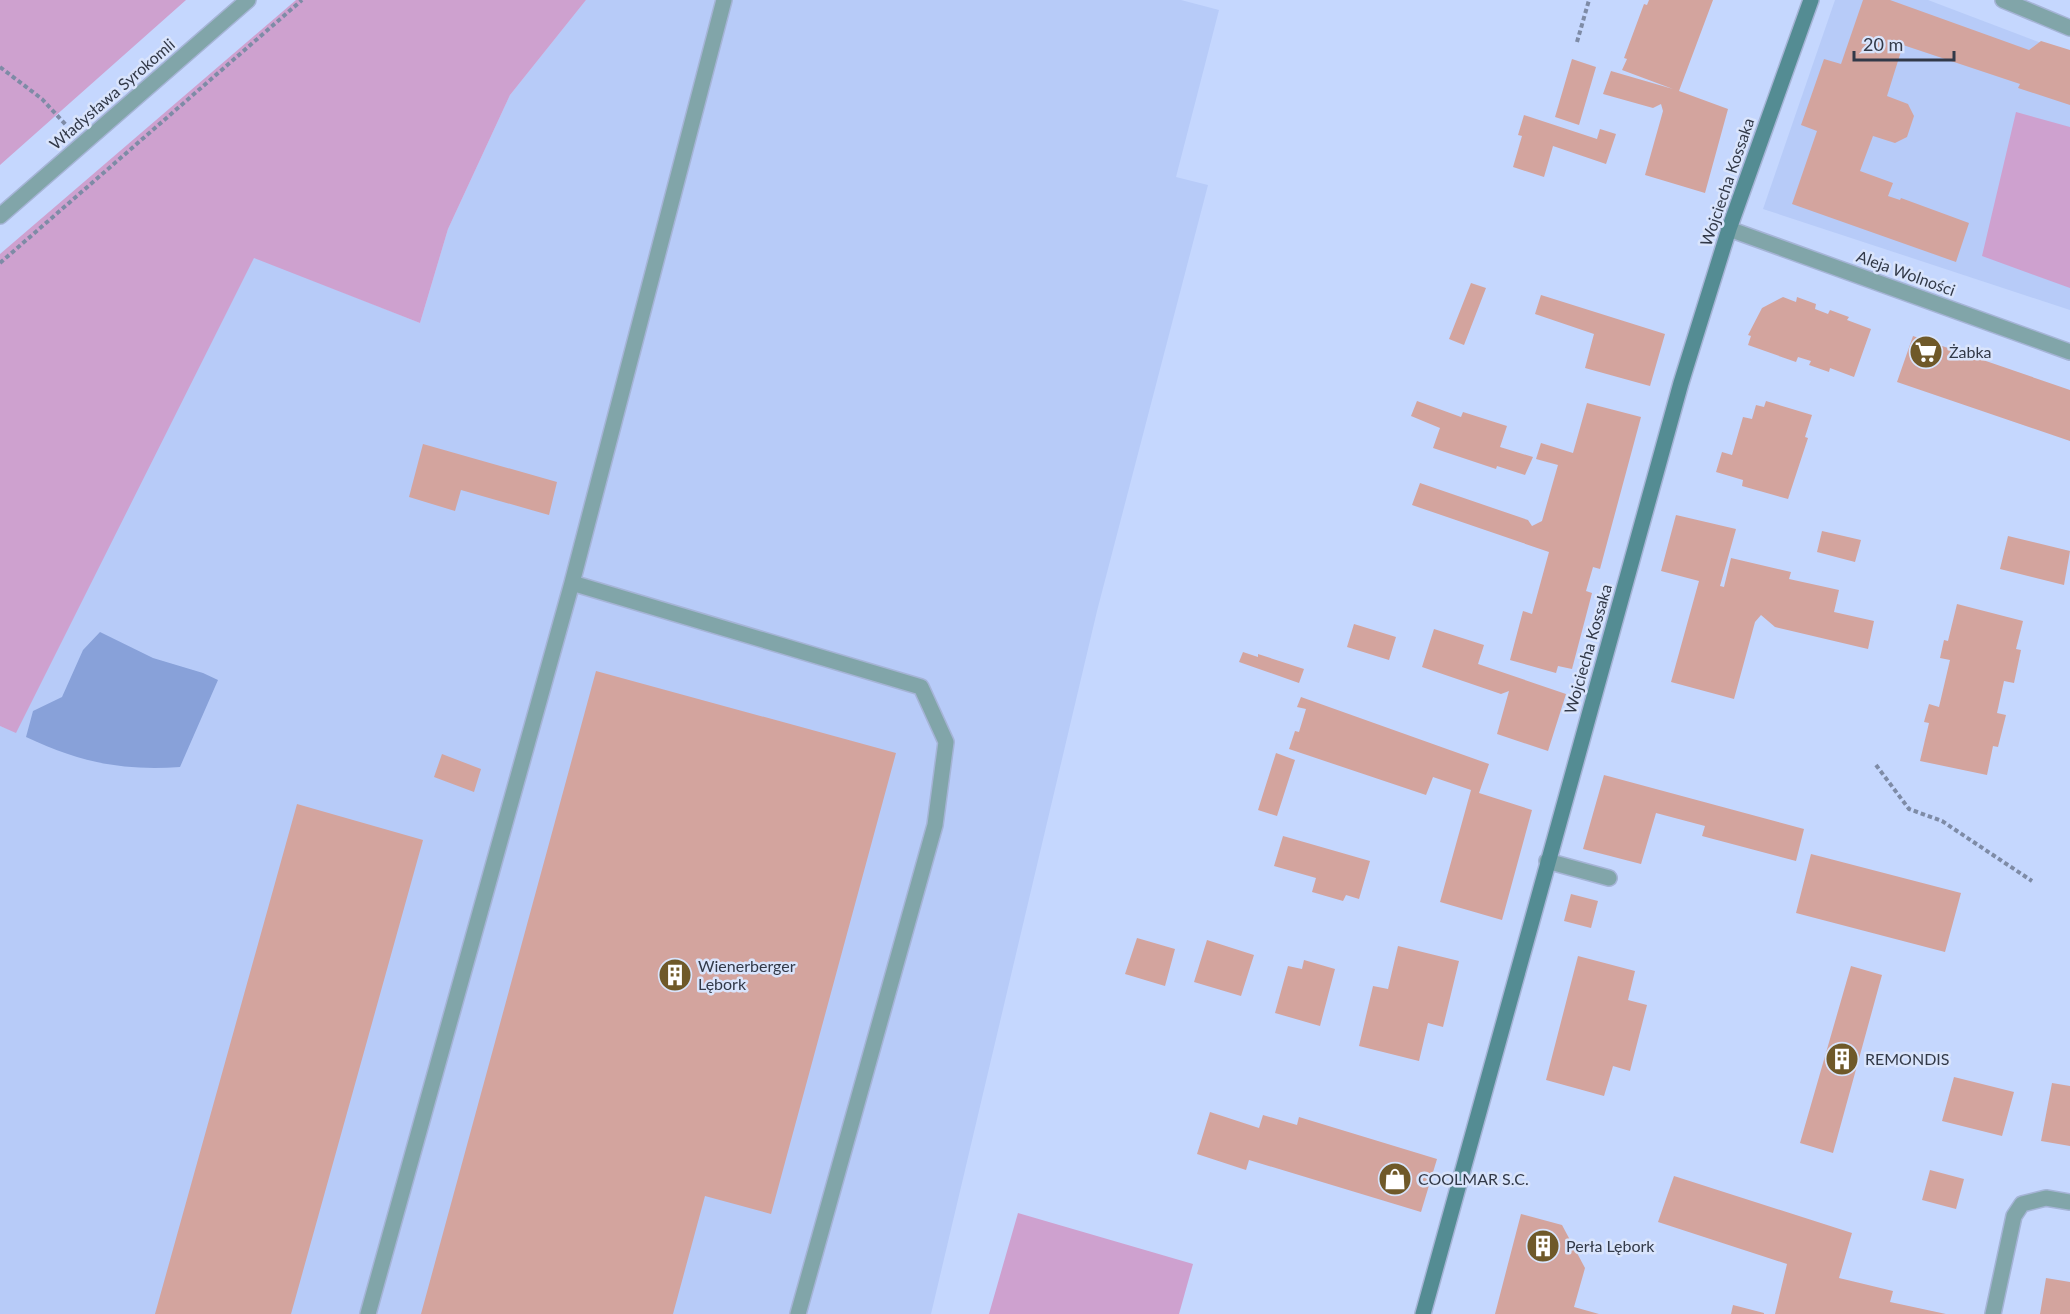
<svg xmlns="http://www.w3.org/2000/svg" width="2070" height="1314" font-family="Lato,sans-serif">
<rect width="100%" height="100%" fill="#c5d7fe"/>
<!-- built -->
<path fill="#b7cbf8" d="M586 0H1181L1219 10 1176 177 1208 185 1097 611 931 1314H0V726L16 732 254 257 420 323 448 229 510 95Z
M1835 0H1928L2070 54V310L1763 209Z"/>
<!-- green -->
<path fill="#cea1cf" d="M0 0H186L0 165Z
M296 0H586L510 95 448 229 420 323 254 258 16 733 0 726V254Z
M2016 112 2070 127V288L1982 256Z
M1018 1213 1193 1264 1179 1314H989Z"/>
<!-- water -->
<path fill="#88a1d9" d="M100 632 153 658 203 673 218 680 180 767C121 771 79 762 26 737L33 711 62 697 83 650Z"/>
<!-- building -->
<path fill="#d3a49e" d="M1649 0H1713L1679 91 1728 109 1705 193 1645 175 1663 111 1661 104 1653 108 1603 94 1611 71 1673 89 1622 70 1627 59 1624 58 1644 4 1647 5Z
M1863 0H1890L2029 50 2041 41 2070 50V105L2018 88 2020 84 1903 45 1887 96 1908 104 1914 116 1907 137 1895 143 1873 136 1860 171 1893 183 1888 196 1900 200 1901 198 1969 223 1956 262 1792 204 1817 131 1801 125 1824 59 1841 64Z
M1572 59 1596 67 1579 125 1555 117Z
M1524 115 1597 139 1600 129 1616 134 1606 164 1553 146 1544 177 1513 167 1522 136 1518 135Z
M1471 283 1486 288 1464 345 1449 339Z
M1541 295 1665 334 1650 386 1585 368 1594 334 1535 314Z
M1783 297 1796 302 1797 297 1816 304 1815 309 1828 314 1830 310 1849 317 1847 320 1871 329 1854 377 1830 368 1829 372 1809 365 1811 361 1798 357 1796 362 1748 345 1751 336 1748 335 1762 308Z
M1913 336 2070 390V441L1897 382Z
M1417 401 1461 417 1463 412 1507 426 1500 447 1533 457 1525 475 1497 466 1496 469 1433 448 1440 428 1411 416Z
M1766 401 1812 415 1805 437 1808 438 1788 499 1742 486 1743 480 1716 472 1722 452 1732 455 1743 417 1752 419 1756 405 1764 407Z
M1587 403 1641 417 1600 569 1593 567 1586 591 1592 593 1572 669 1558 666 1556 673 1510 660 1523 611 1532 614 1549 552 1412 505 1420 483 1528 520 1532 526 1542 521 1558 465 1536 459 1541 443 1573 453Z
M423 444 557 482 549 515 461 490 455 511 409 497Z
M1676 515 1736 529 1720 586 1724 587 1731 558 1791 572 1789 579 1839 590 1834 612 1874 621 1868 649 1775 627 1761 615 1755 622 1734 699 1671 682 1699 581 1661 571Z
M1822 531 1861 540 1855 562 1817 552Z
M2008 536 2070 551 2064 585 2000 569Z
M1957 604 2023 621 2016 649 2021 650 2014 683 2004 681 1997 713 2006 715 1998 747 1993 746 1987 775 1920 761 1929 723 1924 722 1929 704 1939 707 1950 660 1940 658 1944 640 1948 641Z
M1354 624 1396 637 1389 660 1347 647Z
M1434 629 1484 645 1478 664 1566 694 1548 751 1497 734 1509 691 1501 694 1422 667Z
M1243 652 1258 657V654L1304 669 1299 683 1239 662Z
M596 671 896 753 771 1214 705 1196 673 1314H421Z
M1301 697 1489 764 1479 793 1532 810 1502 920 1440 902 1471 790 1433 777 1426 795 1289 749 1295 731 1299 732 1306 709 1297 707Z
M1276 753 1295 760 1277 816 1258 810Z
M442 754 481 769 474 792 434 777Z
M1604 775 1804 829 1796 861 1702 836 1705 826 1656 813 1641 864 1583 849Z
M297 804 423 840 291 1314H155Z
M1283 836 1370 861 1359 899 1346 895 1343 901 1312 892 1316 878 1274 866Z
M1811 854 1961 893 1945 952 1796 913Z
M1571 894 1598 901 1591 928 1564 921Z
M1137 938 1175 949 1165 986 1125 974Z
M1207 940 1254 955 1241 996 1194 982Z
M1398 946 1459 961 1443 1027 1428 1023 1419 1061 1359 1046 1373 986 1388 989Z
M1578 956 1635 971 1628 1000 1647 1005 1630 1071 1613 1066 1604 1096 1546 1080Z
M1304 960 1335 969 1320 1026 1275 1013 1288 966 1302 969Z
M1851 966 1882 975 1833 1153 1800 1143Z
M1954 1077 2014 1092 2002 1136 1942 1121Z
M2052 1083 2070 1086V1146L2041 1141Z
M1210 1112 1259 1128 1263 1115 1297 1125 1299 1117 1437 1159 1421 1212 1249 1160 1246 1170 1197 1154Z
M1930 1170 1964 1179 1956 1209 1922 1200Z
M1674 1176 1852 1233 1839 1278 1893 1291 1890 1302 1946 1314H1775L1787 1264 1658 1222Z
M1521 1214 1562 1225 1585 1268 1574 1307 1599 1314H1495Z
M2046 1278 2070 1282V1314H2040Z
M1733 1305 1764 1313V1314H1731Z"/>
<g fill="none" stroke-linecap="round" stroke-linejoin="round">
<defs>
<path id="service" d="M724 0 572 583 921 687 946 742 935 825 798 1314
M1547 861 1609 878
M368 1314 572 583"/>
<path id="pedestrian" d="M2003 0 2070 28"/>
<path id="minor" d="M1993 1314 2014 1216 2022 1204 2046 1198 2070 1202"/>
<path id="tertiary" d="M0 216 248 0
M1729 229 2070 352"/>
<path id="secondary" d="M1423 1314 1681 383 1729 229 1811 0"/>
</defs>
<!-- service casing -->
<use href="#service" stroke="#a5b4d6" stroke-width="18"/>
<!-- pedestrian casing -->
<use href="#pedestrian" stroke="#a5b4d6" stroke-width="18"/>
<!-- minor casing -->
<use href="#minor" stroke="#a5b4d6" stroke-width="18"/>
<!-- tertiary casing -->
<use href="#tertiary" stroke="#a5b4d6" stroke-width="18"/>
<!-- secondary casing -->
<use href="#secondary" stroke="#a5b4d6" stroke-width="18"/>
<!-- path -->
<path stroke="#7e8ba6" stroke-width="4" stroke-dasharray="4.5 3" stroke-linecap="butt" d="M1577 42 1589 0
M0 67 42 99 67 126
M0 263 302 0
M1876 765 1909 809 1942 821 2032 881"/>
<!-- service -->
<use href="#service" stroke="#81a5a9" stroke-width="15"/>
<!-- pedestrian -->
<use href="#pedestrian" stroke="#81a5a9" stroke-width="15"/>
<!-- minor -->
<use href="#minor" stroke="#81a5a9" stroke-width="15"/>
<!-- tertiary -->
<use href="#tertiary" stroke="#81a5a9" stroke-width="15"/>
<!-- secondary -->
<use href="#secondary" stroke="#548c93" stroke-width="15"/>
</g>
<!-- icons -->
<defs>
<symbol id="supermarket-disc" viewBox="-11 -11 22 22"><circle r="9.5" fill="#6f5929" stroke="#d9e4fc"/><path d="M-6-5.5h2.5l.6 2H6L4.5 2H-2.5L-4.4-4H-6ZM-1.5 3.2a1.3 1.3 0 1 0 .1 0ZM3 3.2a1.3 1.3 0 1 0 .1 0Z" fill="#fff"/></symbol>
<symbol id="building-disc" viewBox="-11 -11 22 22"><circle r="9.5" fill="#6f5929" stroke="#d9e4fc"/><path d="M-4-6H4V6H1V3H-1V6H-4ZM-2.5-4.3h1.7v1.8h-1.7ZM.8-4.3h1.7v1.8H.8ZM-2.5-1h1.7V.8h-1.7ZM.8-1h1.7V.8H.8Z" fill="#fff"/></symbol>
<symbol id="shop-disc" viewBox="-11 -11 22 22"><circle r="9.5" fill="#6f5929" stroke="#d9e4fc"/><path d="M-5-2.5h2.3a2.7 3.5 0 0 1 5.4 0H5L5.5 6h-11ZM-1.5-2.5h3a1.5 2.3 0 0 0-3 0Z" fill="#fff"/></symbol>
</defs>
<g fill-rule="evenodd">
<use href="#supermarket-disc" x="1907" y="333" width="38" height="38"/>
<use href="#building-disc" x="656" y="956" width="38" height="38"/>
<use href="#building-disc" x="1823" y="1040" width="38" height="38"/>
<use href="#shop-disc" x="1376" y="1160" width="38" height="38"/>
<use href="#building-disc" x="1524" y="1227" width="38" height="38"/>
</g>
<g text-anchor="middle" stroke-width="5" stroke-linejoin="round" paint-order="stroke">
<!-- street labels -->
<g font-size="16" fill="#323948" stroke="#d9e4fc">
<text transform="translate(112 94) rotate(-41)" y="6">Władysława Syrokomli</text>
<text transform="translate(1727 182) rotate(-71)" y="6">Wojciecha Kossaka</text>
<text transform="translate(1906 273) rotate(20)" y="6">Aleja Wolności</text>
<text transform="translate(1588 649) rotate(-74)" y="6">Wojciecha Kossaka</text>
</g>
<!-- poi labels -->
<g font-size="16" fill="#323948" stroke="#d9e4fc" text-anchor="start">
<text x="1949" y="358">Żabka</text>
<text x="698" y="972">Wienerberger<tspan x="698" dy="18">Lębork</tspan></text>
<text x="1865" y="1065">REMONDIS</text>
<text x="1418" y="1185">COOLMAR S.C.</text>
<text x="1566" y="1252">Perła Lębork</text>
</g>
</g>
<!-- scale -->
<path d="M1854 51v9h100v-9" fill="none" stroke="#323948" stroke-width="3"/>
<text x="1863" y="51" font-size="18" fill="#323948" stroke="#d9e4fc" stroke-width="4.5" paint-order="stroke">20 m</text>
</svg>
